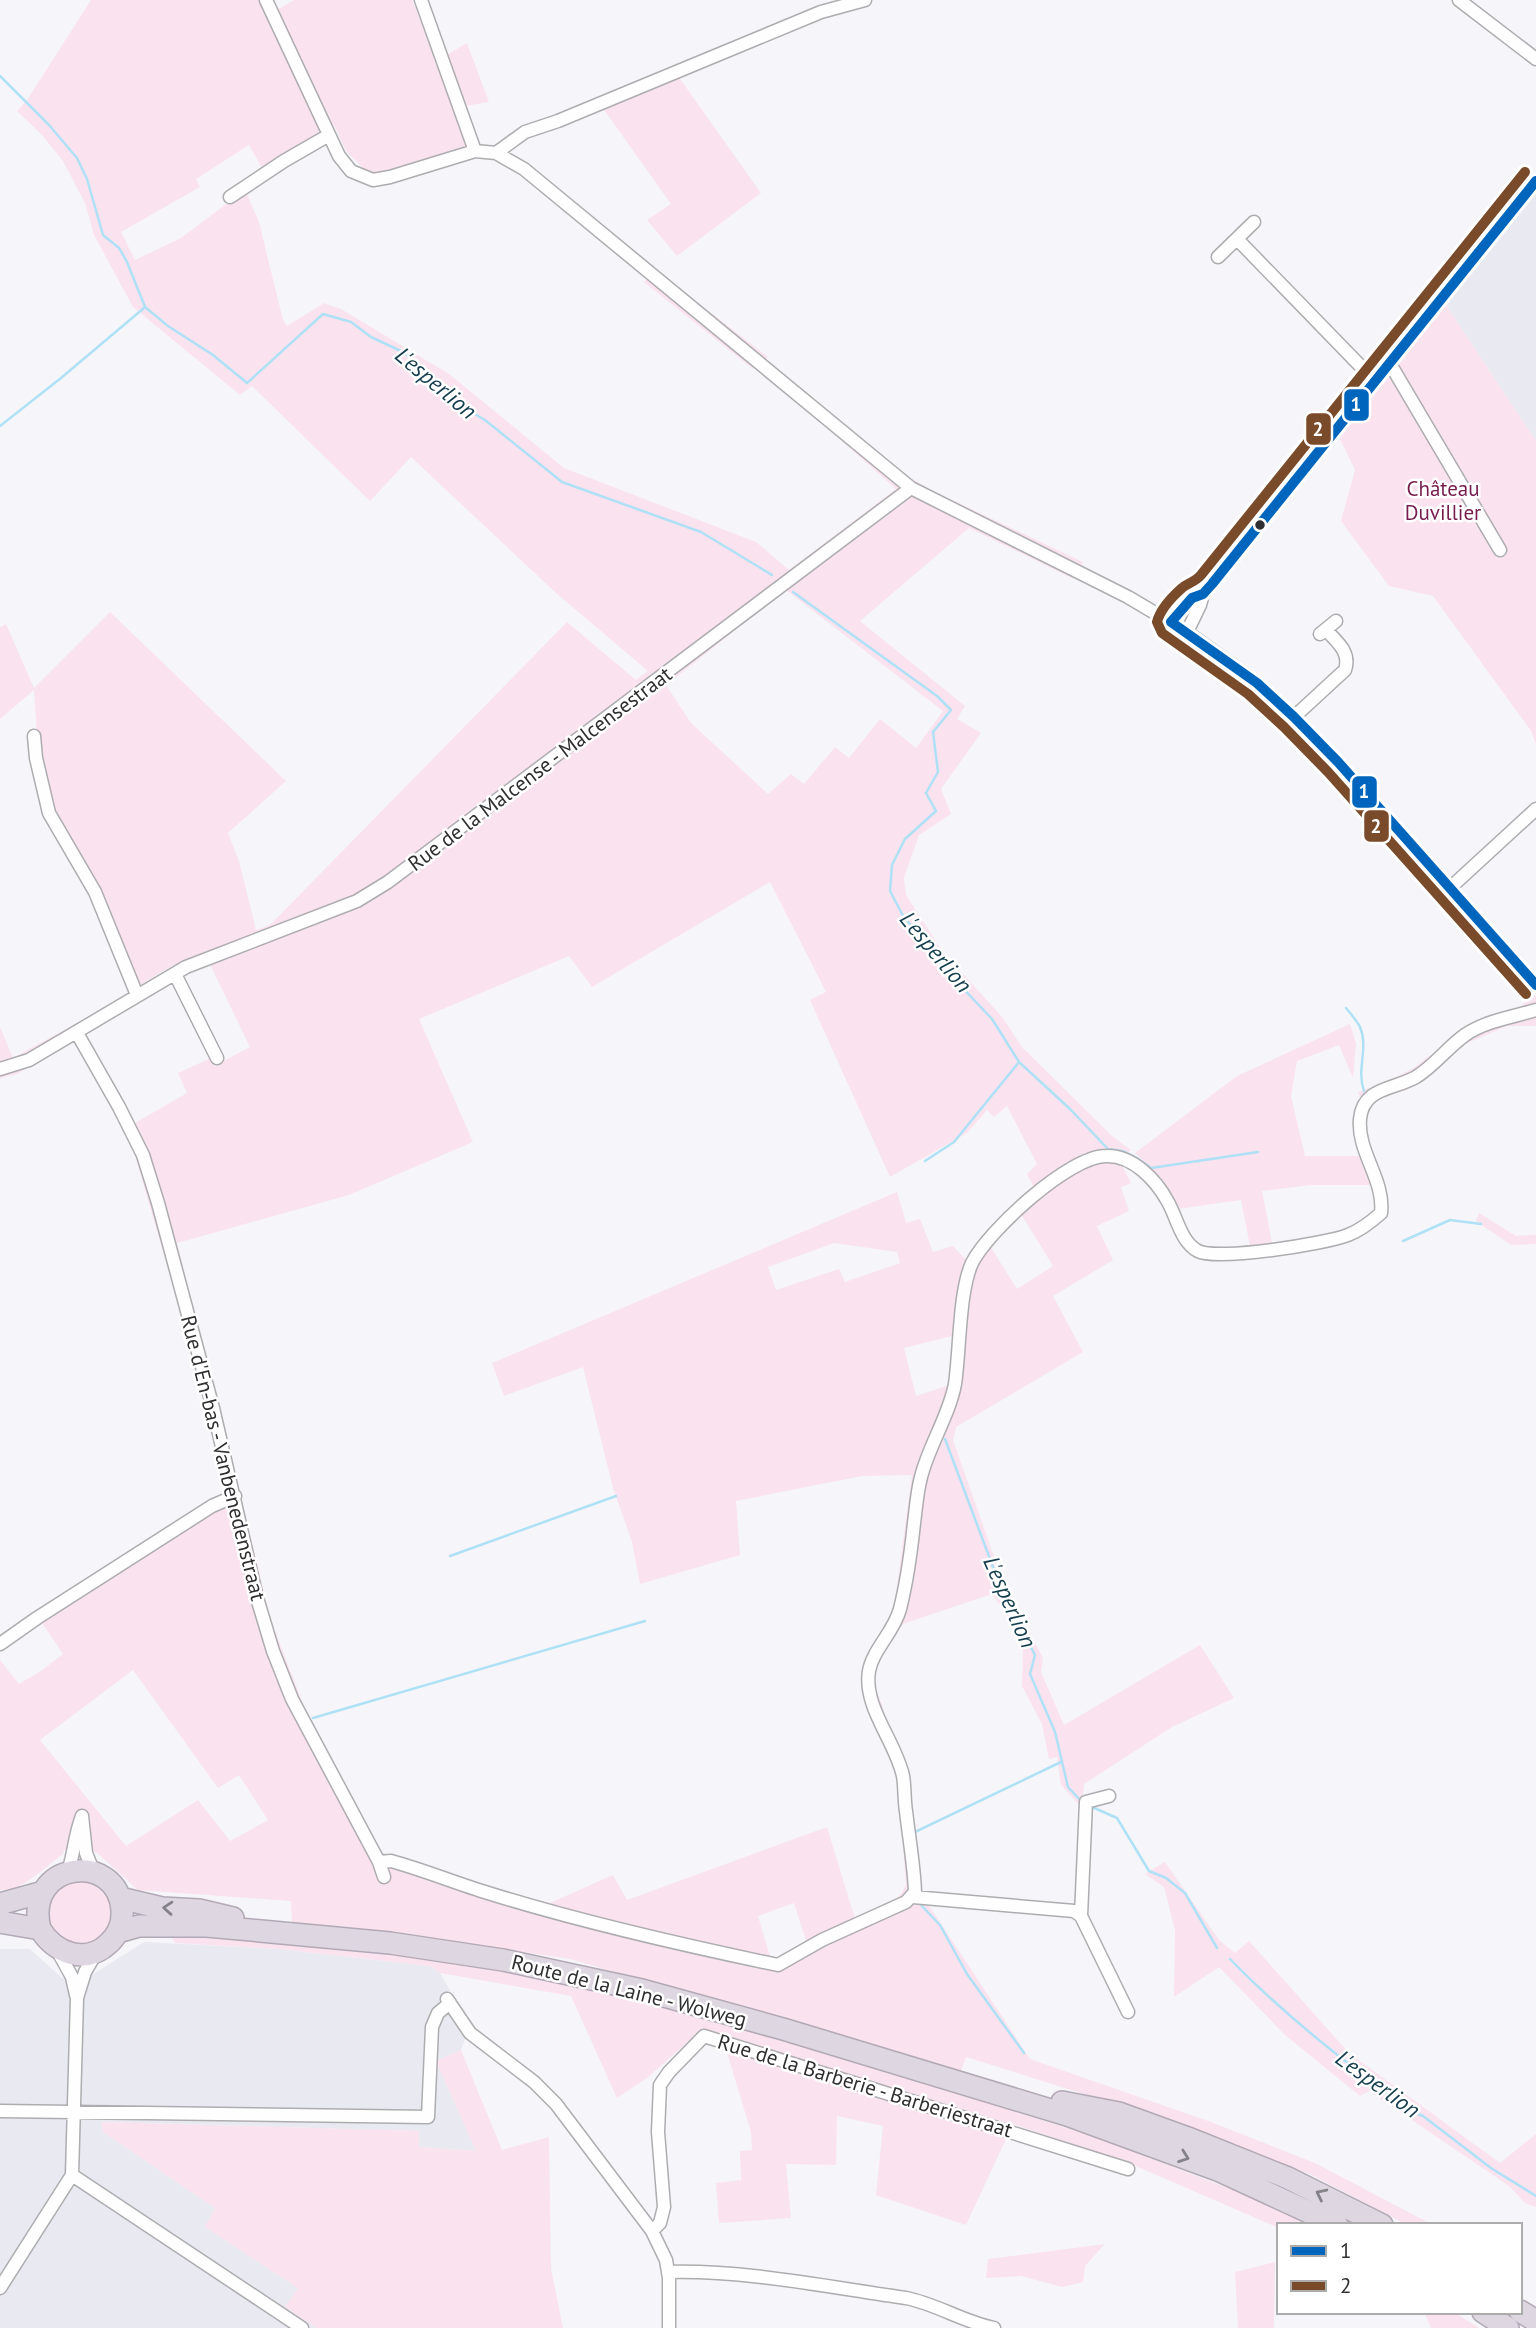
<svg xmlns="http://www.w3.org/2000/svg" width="1536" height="2328" font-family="'PT Sans',sans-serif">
<rect width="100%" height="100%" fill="#f6f6fa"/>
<!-- built -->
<path fill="#e9e9f2" d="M1536 191V441L1446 305Z
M144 1942 279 1949 430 1966 440 1973 470 2025 461 2050 436 2061 477 2151 419 2147V2131L102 2122 103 2132 216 2208 206 2227 298 2288 286 2307 317 2328H0V1949H30L62 1978H87Z"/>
<!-- green -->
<path fill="#fae2ee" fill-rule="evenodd" d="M91 0H263L270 14 294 0H412L436 61 467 43 489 102 454 108 469 147 388 173H368L346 151 334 125 262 168 249 145 196 179 200 187 121 232 135 260 181 238 245 190 259 222 283 320 287 326 324 303 341 309 449 374 564 468 756 542 789 570 896 489 835 435 846 426 908 476 929 489 1083 562 1074 579 969 528 860 621 965 706 957 719 981 733 941 789 951 814 919 835 904 878 906 895 943 952 1003 1018 1022 1047 1112 1136 1131 1150 1125 1155 1116 1154 1131 1183 1121 1187 1129 1211 1097 1226 1113 1260 1053 1296 1083 1352 956 1427 953 1440 1003 1582 1043 1658 1041 1672 1064 1725 1200 1645 1234 1698 1172 1727 1084 1784 1082 1808 1061 1785 1057 1757 1049 1759 1042 1724 1022 1686 1023 1651 1010 1620 992 1594 903 1624 876 1665 874 1685 884 1710 874 1716 861 1690 862 1668 894 1609 912 1475 862 1476 736 1501 740 1555 640 1584 632 1542 613 1488 583 1367 504 1396 492 1363 897 1192 906 1223 920 1219 933 1252 953 1246 964 1258 979 1265 990 1246 1017 1289 1053 1266 1021 1214 1039 1197 1027 1174 1037 1164 1007 1106 994 1117 987 1110 967 1133 890 1177 810 1000 826 992 770 882 592 987 569 956 419 1019 473 1142 349 1195 177 1243 211 1375 200 1379 134 1152 104 1091 73 1041 17 1074 0 1078V1027L13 1058 77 1023 135 1123 187 1093 178 1073 211 1058 220 1063 250 1047 204 952 168 968 128 992 94 905 67 856 74 852 50 810 38 751 34 690 0 719V627L6 624 34 688 110 612 286 781 228 833 239 861 256 930 270 925 567 622 636 680 648 671 556 593 411 457 370 501 252 386 240 395 133 307 94 235 85 203 63 161 42 135 17 111 27 100ZM786 590 943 711 916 748 880 719 849 758 835 747 804 784 791 774 768 794 691 723 666 685ZM834 1243 897 1252 900 1263 845 1282 839 1269 776 1290 768 1267ZM964 1333 959 1382 916 1396 904 1348Z
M678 76 761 193 677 256 647 220 671 204 602 107Z
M657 271 768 357 753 369 644 282Z
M1446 305 1536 441V744L1531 731 1433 596 1389 586 1341 521 1355 470 1337 433Z
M1525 985 1536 997V1026H1507L1465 1044 1432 1073 1407 1090 1383 1095 1366 1110 1358 1092 1386 1082 1412 1069 1447 1043 1516 1011 1527 1000Z
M1350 1024 1356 1044 1353 1078 1339 1045 1297 1061 1291 1096 1305 1156H1359L1370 1185H1311L1262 1191 1272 1243 1250 1246 1241 1200 1178 1209 1161 1178 1135 1153 1237 1076Z
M1479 1213 1516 1236 1536 1235V1244L1511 1245 1476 1221Z
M225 1430 271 1621 312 1727 381 1852 489 1887 550 1903 613 1875 627 1900 827 1827 855 1919C873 1910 900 1905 906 1884L898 1781 888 1749 899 1743 912 1804 922 1890 916 1903 928 1904 1030 2059 1211 2122 1315 2163 1433 2225H1407L1312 2175 1125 2107 966 2057 960 2074 570 1959 379 1930 292 1923 291 1901 138 1890 96 1852 64 1850 63 1854C45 1867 23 1891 0 1890V1660L19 1684 41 1671 63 1654 34 1611 217 1497 229 1493 213 1434ZM133 1670 218 1788 239 1775 268 1820 230 1841 198 1800 126 1846 40 1740ZM794 1903 809 1950 781 1970 771 1960 758 1916Z
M1165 1862 1219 1940 1235 1953 1249 1941 1349 2053 1500 2163 1536 2134V2207L1525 2203 1509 2186 1369 2091 1360 2096 1285 2035 1219 1967 1174 1997 1175 1930 1164 1887 1145 1874Z
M49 1913a32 32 0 1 1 64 0a32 32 0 1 1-64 0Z
M169 1932 438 1958 562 1982 782 2038 1101 2139 1305 2218 1316 2225H1279V2228L1131 2164 1013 2124 966 2225 876 2195 883 2126 837 2116 836 2165 786 2164 791 2218 719 2223 716 2183 741 2180 740 2151 752 2150 751 2132 722 2036 699 2032 647 2078 617 2098 571 1996 440 1973 430 1966 279 1949 175 1943Z
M461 2050 502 2150 549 2137 551 2269 563 2328H317L285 2307 298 2288 205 2227 215 2208 103 2132 102 2122 419 2131V2147L476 2151 436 2061Z
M1105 2244 1085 2266 1083 2282 1062 2287 1021 2276 986 2278 988 2259Z
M1275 2262 1274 2328H1238L1235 2272Z
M1424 2312H1454L1479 2328H1431Z"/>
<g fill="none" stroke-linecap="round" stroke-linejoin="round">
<!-- stream -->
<path stroke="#afe1f6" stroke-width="2.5" d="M0 76 49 125 77 158 87 179 103 235 119 248 127 262 145 307 168 326 213 355 247 383 323 314 351 322 371 337 403 352 437 380 459 405 485 420 562 482 701 532 772 575
M0 426 61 378 144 308
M793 592 937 696 951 710 933 732 938 772 926 793 936 811 905 839 892 865 890 891 902 914 941 965 992 1019 1019 1062 954 1142 925 1161
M1346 1008C1351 1014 1357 1021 1360 1027 1369 1048 1356 1069 1364 1091
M1019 1062 1070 1109 1108 1149 1123 1151 1137 1158 1151 1168 1258 1152
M1403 1241 1450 1220 1481 1224
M945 1439 1002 1591 1035 1655 1030 1674 1055 1732 1068 1787 1082 1802
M450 1556 616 1496
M313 1718 645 1621
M1092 1807 1117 1818 1149 1871 1166 1878 1185 1893 1217 1948
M915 1832 1061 1762
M920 1904 940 1925 967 1974 1024 2053
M1230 1959C1286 2017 1348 2064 1412 2112L1423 2116 1491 2168 1536 2196"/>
<defs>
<path id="street" d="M266 0 339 156 351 171 373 180 390 177 475 151 496 153 524 169 911 488 1128 597 1187 632 1257 683 1338 762 1536 985
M421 0 475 151
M1459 0 1536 59
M496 153 525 132 558 121 821 12 865 0
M230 197 284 161 329 135
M1237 239 1374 380
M1218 257 1254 222
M1389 362 1500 550
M1171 622 1192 598 1203 594 1212 584 1536 181
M1187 632 1200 605 1203 594
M1320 634 1336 621
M1294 717 1345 670C1351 652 1337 642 1326 630
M34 736 36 758 49 813 95 892 137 995
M1450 888 1536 809
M175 974 217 1058
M77 1033 119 1107 143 1155 158 1203 213 1408 257 1598 273 1651 292 1699 379 1862 384 1877
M0 1069 29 1060 186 967 357 901 388 882 911 488
M0 1644 37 1618 212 1506 235 1496
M82 1816 86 1853 94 1873
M379 1862 391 1861C424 1870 455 1883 488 1893 581 1922 682 1945 778 1965L822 1940 906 1902 915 1892C914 1865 909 1838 906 1811 904 1799 905 1787 903 1776 896 1742 863 1707 869 1671 873 1649 894 1632 900 1609 907 1581 911 1552 914 1523 916 1508 917 1492 921 1477 929 1445 949 1416 955 1384 960 1350 959 1291 972 1263 988 1231 1069 1156 1106 1156 1133 1155 1156 1180 1168 1202 1177 1218 1181 1242 1198 1251 1217 1261 1325 1244 1348 1235 1361 1230 1371 1222 1381 1213 1385 1180 1357 1152 1360 1119 1363 1087 1393 1090 1416 1077 1434 1066 1448 1047 1465 1035 1485 1021 1513 1017 1536 1010
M68 1872C74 1853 75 1834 82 1816
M913 1897 1074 1911 1081 1916 1128 2012
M1081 1916 1086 1802 1109 1796
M56 1948 72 1977 76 1995
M447 1999 470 2033 534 2082 556 2104 652 2231 666 2260 669 2278V2328
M0 2111 428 2117 432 2027 438 2013 450 2003
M72 2175 302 2328
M652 2231 660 2223 664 2207 658 2132 660 2085 669 2072 704 2036 1128 2169
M668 2272C747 2270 828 2287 906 2298 937 2304 963 2322 994 2328
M0 2288 72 2175 77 1998 85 1972 96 1953"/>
<path id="highway" d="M120 1898 162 1908 199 1910 233 1918
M0 1904 43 1892
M0 1922 40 1929C55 1953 85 1965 108 1944 118 1935 123 1923 122 1910 118 1850 23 1861 40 1929
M118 1932 139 1926H207L390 1943 503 1960 642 1990 783 2029 1067 2115 1220 2171 1337 2225
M1062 2102 1119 2113 1188 2138 1288 2178 1382 2225
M1520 2311 1536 2321
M1483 2312 1508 2328"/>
</defs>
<!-- street casing -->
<use href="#street" stroke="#adadb0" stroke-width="15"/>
<!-- highway casing -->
<use href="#highway" stroke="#b2a9b6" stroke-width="24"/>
<!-- street -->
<use href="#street" stroke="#fefefe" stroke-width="12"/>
<!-- highway -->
<use href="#highway" stroke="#ded6e1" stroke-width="21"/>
<defs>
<path id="bus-1" d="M1171 622 1192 598 1203 594 1212 584 1536 181
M1171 622 1257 683 1294 717 1338 762 1536 985"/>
<path id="bus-2" d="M1525 172 1201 575C1195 582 1188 583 1182 588 1173 596 1160 610 1157 622L1162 633 1248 694 1284 727 1328 772 1526 994"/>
</defs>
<!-- bus-1 casing -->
<use href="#bus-1" stroke="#fff" stroke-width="16"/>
<!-- bus-2 casing -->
<use href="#bus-2" stroke="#fff" stroke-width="16"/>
<!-- bus-1 -->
<use href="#bus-1" stroke="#0065bd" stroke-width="10"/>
<!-- bus-2 -->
<use href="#bus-2" stroke="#7a4b2a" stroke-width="10"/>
</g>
<!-- one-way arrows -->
<defs><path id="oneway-chevron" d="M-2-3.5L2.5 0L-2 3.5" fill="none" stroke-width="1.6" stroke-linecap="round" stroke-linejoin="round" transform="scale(1.75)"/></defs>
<g stroke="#868289">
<use href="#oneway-chevron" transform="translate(168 1908) rotate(-176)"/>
<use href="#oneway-chevron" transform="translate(1184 2157) rotate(20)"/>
<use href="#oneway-chevron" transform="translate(1321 2194) rotate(-154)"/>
</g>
<!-- markers -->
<circle fill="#2f2f31" stroke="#fff" stroke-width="2.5" cx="1260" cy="525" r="6"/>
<g text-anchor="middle" stroke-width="5" stroke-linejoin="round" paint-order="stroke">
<!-- park labels -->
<g font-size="21" fill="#761d4e" stroke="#fff">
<text x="1443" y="496">Château<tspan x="1443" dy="24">Duvillier</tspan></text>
</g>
<!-- street labels -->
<g font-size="21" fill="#2f2f31" stroke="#fff">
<text transform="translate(540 769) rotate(-37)" y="7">Rue de la Malcense - Malcensestraat</text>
<text transform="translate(223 1458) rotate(76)" y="7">Rue d'En-bas - Vanbenedenstraat</text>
<text transform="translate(629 1991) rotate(14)" y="7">Route de la Laine - Wolweg</text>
<text transform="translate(865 2086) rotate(17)" y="7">Rue de la Barberie - Barberiestraat</text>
</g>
<!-- water labels -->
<g font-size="23" font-style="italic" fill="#143e4d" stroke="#fff">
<text transform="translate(436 383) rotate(40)" y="8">L'esperlion</text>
<text transform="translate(936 952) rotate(50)" y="8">L'esperlion</text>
<text transform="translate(1010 1602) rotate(66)" y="8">L'esperlion</text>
<text transform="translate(1378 2084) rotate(36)" y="8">L'esperlion</text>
</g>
</g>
<g stroke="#fff" stroke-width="2.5">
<rect x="1343" y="388" width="27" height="34" rx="7" fill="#0065bd"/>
<rect x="1305" y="412" width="27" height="34" rx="7" fill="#7a4b2a"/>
<rect x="1351" y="775" width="27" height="34" rx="7" fill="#0065bd"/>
<rect x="1363" y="809" width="27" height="34" rx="7" fill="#7a4b2a"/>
</g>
<g font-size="19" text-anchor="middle" font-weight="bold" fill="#fff">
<text x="1356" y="411">1</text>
<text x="1318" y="436">2</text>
<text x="1364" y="798">1</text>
<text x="1376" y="833">2</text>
</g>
<!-- legend -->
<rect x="1277" y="2223" width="245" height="91" fill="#ffffff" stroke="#acacad" stroke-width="2"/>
<rect x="1291" y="2246" width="35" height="10" fill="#0065bd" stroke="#acacad" stroke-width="2"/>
<text x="1340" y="2258" font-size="21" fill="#2f2f31">1</text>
<rect x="1291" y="2281" width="35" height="10" fill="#7a4b2a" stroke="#acacad" stroke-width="2"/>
<text x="1340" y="2293" font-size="21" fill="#2f2f31">2</text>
</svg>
